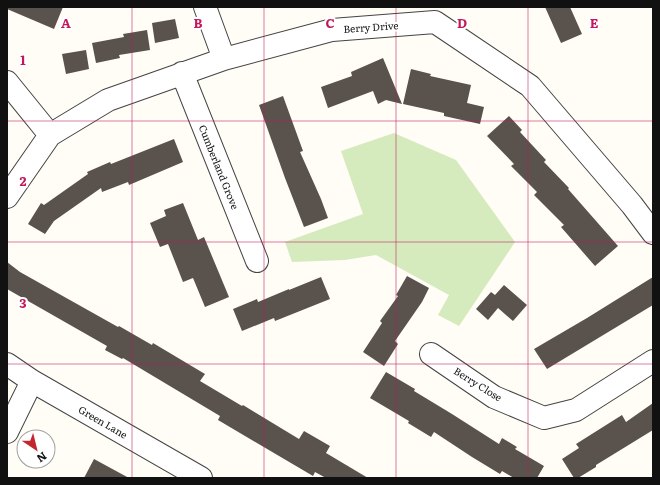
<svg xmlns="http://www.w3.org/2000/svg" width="660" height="485" font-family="Literata,serif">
<rect width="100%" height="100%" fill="#fffdf5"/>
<!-- green -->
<path fill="#d5ebbd" d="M394 133 456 160 515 242 459 326 438 315 449 295 376 255 345 260 292 262 285 242 363 214 341 151Z"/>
<!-- building -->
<path fill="#5a524d" d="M7 7H63L54 29 7 9Z
M545 7H570L582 34 561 43Z
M175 19 179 38 155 43 152 23Z
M147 30 150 50 119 55 120 58 96 63 92 43 124 37 123 34Z
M86 50 89 69 66 74 62 54Z
M383 58 402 104 386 100 378 104 373 91 328 108 321 87 352 76 351 72Z
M411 69 431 74 430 76 471 85 467 103 484 107 480 124 444 116V113L403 104Z
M283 96 303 151 300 152 321 199 328 218 304 227 285 178 259 105Z
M509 116 522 130 520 132 546 160 544 162 569 188 568 189 618 246 595 266 561 227 564 225 534 195 537 192 511 166 514 164 487 136Z
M174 139 183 162 129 185 128 182 102 192 101 188 54 221 45 234 28 224 41 203 44 205 88 174 87 172 110 162 111 164Z
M183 203 198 240 204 237 229 297 205 307 193 278 183 282 168 244 160 247 150 223 166 216 164 210Z
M7 262 20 272 118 327 119 326 152 345 153 343 205 374 200 381 242 406 243 405 299 439 304 431 330 446 326 453 368 478H326L315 472 313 476 218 420 220 416 123 358 122 359 105 350 107 346 7 289Z
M407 276 429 288 422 302 395 341 398 344 384 366 363 352 382 323 380 321 398 296 396 295Z
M321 277 330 299 275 321 274 318 242 331 233 309 257 299 258 302 289 289V290Z
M653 277V305L547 369 534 349 587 318Z
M504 285 527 305 513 321 498 308 488 320 476 309 491 292 495 295Z
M386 372 415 389 414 391 452 414 499 444 502 438 517 447 515 449 544 466 537 478H514L502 471 500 474 472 457 434 432 431 437 408 423 409 421 370 398Z
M653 403V430L596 465V467L578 478H574L562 459 579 448 576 444 622 415 626 422Z
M94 459 129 478H84Z"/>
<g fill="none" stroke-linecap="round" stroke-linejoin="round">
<defs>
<path id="minor" d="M205 7 224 59
M182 73 257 261
M7 82 50 135
M7 197 50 135 108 100 224 59 332 30 435 22 530 86 632 205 653 233
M431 354 494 397 544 418 576 410 653 361
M7 364 32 381 201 478
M7 432 32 381"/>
</defs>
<!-- minor casing -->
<use href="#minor" stroke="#444" stroke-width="24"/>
<!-- minor -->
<use href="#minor" stroke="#fff" stroke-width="22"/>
</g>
<!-- grid -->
<path fill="none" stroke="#c2185b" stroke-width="1" stroke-opacity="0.55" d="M132 7V478M264 7V478M396 7V478M528 7V478M7 121H653M7 242H653M7 364H653"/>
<g text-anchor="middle" stroke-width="4" stroke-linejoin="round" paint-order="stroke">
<!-- street labels -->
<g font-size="10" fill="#111" stroke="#fff">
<text transform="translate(371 27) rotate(-4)" y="4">Berry Drive</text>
<text transform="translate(219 167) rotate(68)" y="4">Cumberland Grove</text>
<text transform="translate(478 384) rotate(32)" y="4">Berry Close</text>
<text transform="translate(103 422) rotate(30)" y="4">Green Lane</text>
</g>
</g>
<g font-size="13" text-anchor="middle" font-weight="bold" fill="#c2185b" stroke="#fff" stroke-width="4" stroke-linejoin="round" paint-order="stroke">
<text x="66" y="28">A</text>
<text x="198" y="28">B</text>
<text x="330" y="28">C</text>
<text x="462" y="28">D</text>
<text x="594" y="28">E</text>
<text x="23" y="65">1</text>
<text x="23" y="186">2</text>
<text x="23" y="308">3</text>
</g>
<!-- border -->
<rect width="660" height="485" fill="none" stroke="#111111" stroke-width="16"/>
<!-- north arrow -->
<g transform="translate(36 449) rotate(145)"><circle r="19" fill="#ffffff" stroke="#a0a0a0"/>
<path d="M0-3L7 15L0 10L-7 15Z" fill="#c4262e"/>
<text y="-6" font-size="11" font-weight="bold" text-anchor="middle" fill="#111111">N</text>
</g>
</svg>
